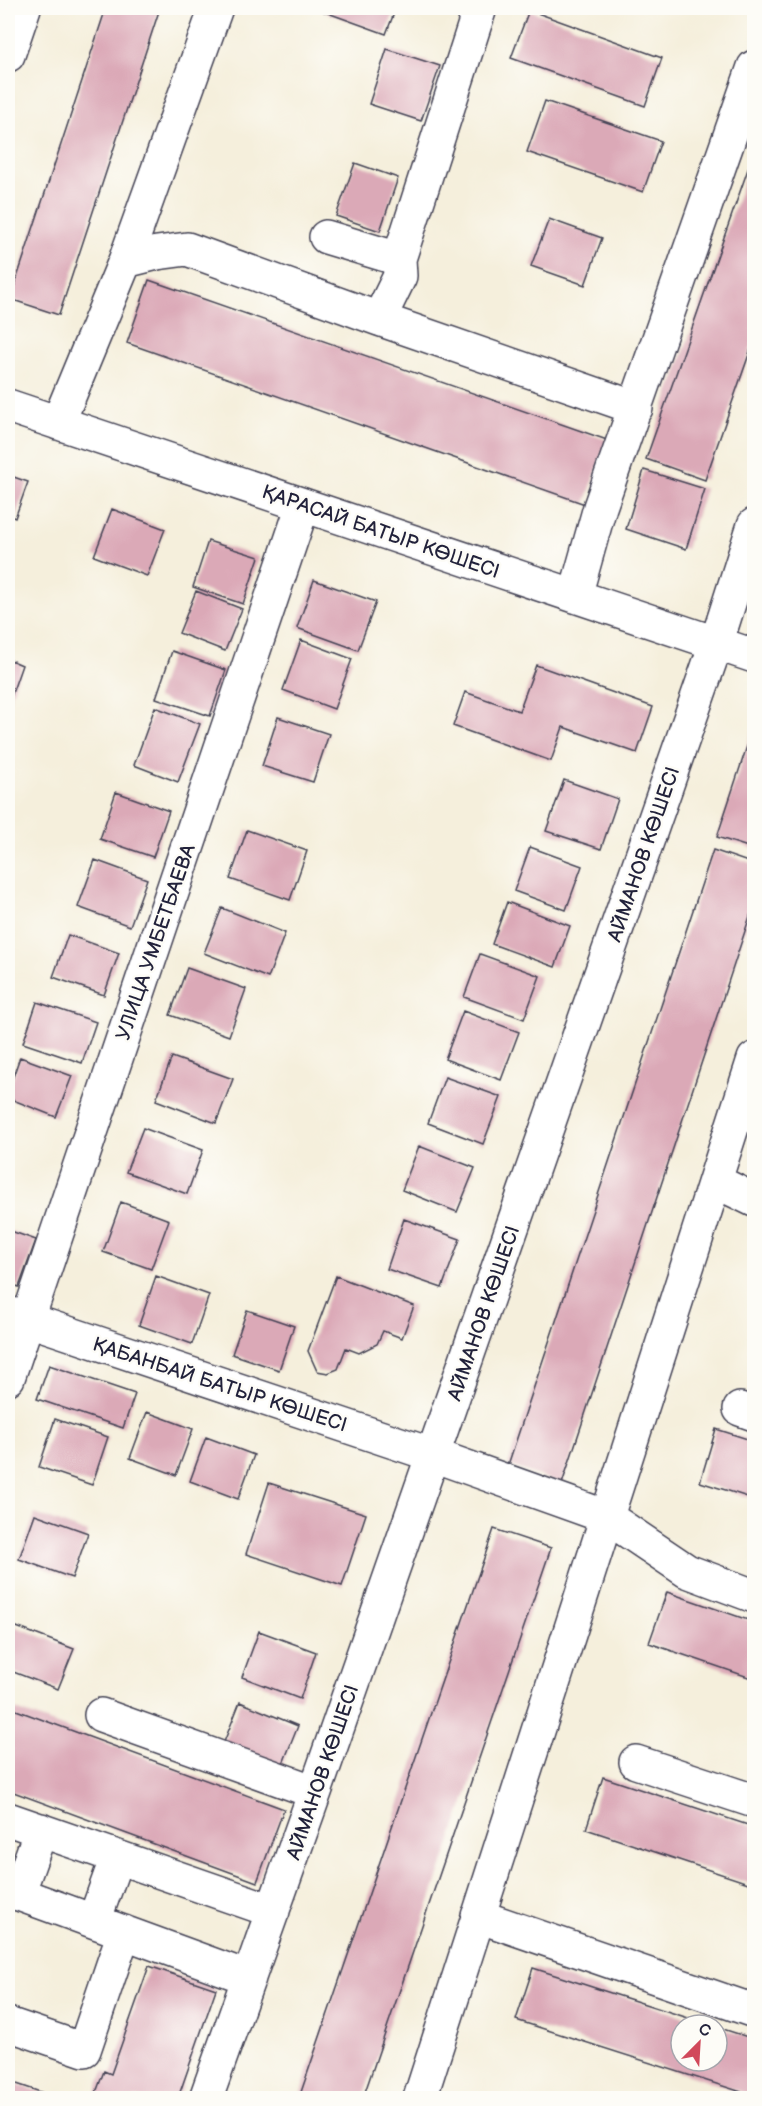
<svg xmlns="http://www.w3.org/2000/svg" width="762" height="2106" font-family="'Balsamiq Sans',sans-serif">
<rect width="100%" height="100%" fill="#fdfcf7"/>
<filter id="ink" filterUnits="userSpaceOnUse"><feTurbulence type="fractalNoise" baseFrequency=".0167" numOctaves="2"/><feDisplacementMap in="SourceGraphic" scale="12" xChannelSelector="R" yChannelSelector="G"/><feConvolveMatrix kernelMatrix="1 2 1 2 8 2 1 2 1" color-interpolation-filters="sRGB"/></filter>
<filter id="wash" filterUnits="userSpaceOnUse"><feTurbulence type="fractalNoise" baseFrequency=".008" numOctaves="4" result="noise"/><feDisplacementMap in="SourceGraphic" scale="24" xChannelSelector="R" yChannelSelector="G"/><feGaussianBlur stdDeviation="1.35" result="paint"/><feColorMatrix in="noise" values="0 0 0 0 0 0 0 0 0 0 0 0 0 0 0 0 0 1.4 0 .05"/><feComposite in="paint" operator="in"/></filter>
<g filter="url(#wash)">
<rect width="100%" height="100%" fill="#f5efdc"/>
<g id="blocks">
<!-- building -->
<path fill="#dba9b7" d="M106 8H160L59 315 10 299Z
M314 8H396L386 34Z
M529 10 662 58 645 106 511 58Z
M387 49 440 66 421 121 369 104Z
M545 101 661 141 643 192 527 152Z
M754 152V340L705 480 646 459Z
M355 163 398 178 380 231 336 216Z
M549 219 602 238 585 285 531 266Z
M149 280 607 440 585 504 127 343Z
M644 470 705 489 686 549 626 529Z
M8 475 28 482 15 518 8 515Z
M112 509 165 529 147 576 94 556Z
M208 541 259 557 243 604 193 587Z
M314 580 376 602 358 650 297 628Z
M196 591 242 609 225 651 179 633Z
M301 640 352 659 334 709 283 690Z
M172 651 226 670 210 716 156 698Z
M8 659 22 665 8 705Z
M536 665 653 707 637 753 563 727 551 761 453 726 465 692 519 711Z
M155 707 200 724 178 782 134 765Z
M278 717 329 734 313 782 262 766Z
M752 731 754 732V849L717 837Z
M564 780 618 799 601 849 546 831Z
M116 792 169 811 153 857 100 839Z
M247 830 307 851 290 900 230 879Z
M530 847 582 866 566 910 514 891Z
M713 850 754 864V904L562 1484 508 1465Z
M95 860 147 879 130 926 78 907Z
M507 902 570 926 555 967 492 944Z
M222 908 285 933 268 978 204 953Z
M68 935 119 953 104 995 53 977Z
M480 954 540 976 524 1019 464 997Z
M187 968 246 989 229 1036 170 1015Z
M37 1002 96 1022 82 1063 23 1043Z
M463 1011 519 1032 501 1080 445 1059Z
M20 1057 72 1076 56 1117 8 1098V1091Z
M172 1057 233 1079 216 1123 156 1100Z
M445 1077 501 1097 483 1144 428 1123Z
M143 1128 203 1150 187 1194 126 1172Z
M419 1146 475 1168 457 1212 402 1190Z
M121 1202 169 1220 151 1269 103 1252Z
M404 1219 460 1239 442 1288 387 1269Z
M8 1230 36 1240 19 1287 8 1283Z
M156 1276 209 1295 192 1344 139 1325Z
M336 1276 414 1306 402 1338 383 1331 377 1344 359 1353 346 1348 338 1369 328 1373 317 1371 308 1351Z
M247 1310 294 1326 279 1370 232 1354Z
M49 1365 135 1394 123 1428 37 1399Z
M147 1412 193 1429 176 1475 130 1458Z
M55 1419 108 1437 92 1485 39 1467Z
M716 1429 754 1441V1499L700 1482Z
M206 1437 254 1455 238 1499 190 1481Z
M269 1483 366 1514 342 1586 246 1554Z
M35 1514 88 1533 72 1578 19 1559Z
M494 1529 551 1548 363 2098H299Z
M667 1592 754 1622V1679L649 1643Z
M14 1626 74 1649 58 1689 8 1670V1644Z
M259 1631 316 1652 300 1699 242 1677Z
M240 1702 298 1726 280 1771 222 1747Z
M8 1707 284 1809 257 1882 8 1790Z
M603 1777 754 1827V1885L586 1829Z
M149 1966 216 1989 178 2098H94L104 2071 111 2074Z
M533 1968 710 2025H681V2061H717V2027L754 2039V2096L516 2020Z
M8 2081 58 2098H8Z"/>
</g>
</g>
<g filter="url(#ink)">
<use href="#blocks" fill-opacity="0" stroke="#424153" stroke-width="1.5"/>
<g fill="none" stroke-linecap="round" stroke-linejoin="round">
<defs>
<path id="minor" d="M8 55 24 8
M326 237 399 259 400 276 379 319
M399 259 480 8
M125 261 157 253 187 249 379 319 636 408
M8 406 754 656
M58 423 125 261 216 8
M575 596 600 507 754 67
M715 1181 754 1200
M8 1313 433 1455 607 1517 687 1571 754 1596
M8 1378 303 505
M740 1409 754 1414
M101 1715 315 1792
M636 1762 754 1801
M8 1819 273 1911
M8 1890 249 1978
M18 1894 41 1830
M478 1916 754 2011
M94 1921 117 1857
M8 2024 84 2050 124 1932
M206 2098 315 1792 716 644 754 525
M420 2098 754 1059"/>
</defs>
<!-- minor casing -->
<use href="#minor" stroke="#424153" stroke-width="36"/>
<!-- minor -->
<use href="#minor" stroke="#fff" stroke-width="33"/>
</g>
</g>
<g text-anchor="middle" stroke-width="5" stroke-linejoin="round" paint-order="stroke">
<!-- street labels -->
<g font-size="20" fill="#22223b" stroke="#fdfcf7">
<text transform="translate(381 531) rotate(19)" y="7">ҚАРАСАЙ БАТЫР КӨШЕСІ</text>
<text transform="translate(643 854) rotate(-71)" y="7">АЙМАНОВ КӨШЕСІ</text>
<text transform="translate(155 942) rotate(-71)" y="7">УЛИЦА УМБЕТБАЕВА</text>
<text transform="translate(483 1313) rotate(-71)" y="7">АЙМАНОВ КӨШЕСІ</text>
<text transform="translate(220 1384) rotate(18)" y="7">ҚАБАНБАЙ БАТЫР КӨШЕСІ</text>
<text transform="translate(322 1772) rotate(-71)" y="7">АЙМАНОВ КӨШЕСІ</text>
</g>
</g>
<!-- margin -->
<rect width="762" height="2106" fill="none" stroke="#fdfcf7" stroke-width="30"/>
<!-- north arrow -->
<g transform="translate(699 2043) rotate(24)"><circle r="28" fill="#fdfcf7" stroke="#a5a5ac" stroke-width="1.5"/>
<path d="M0-4.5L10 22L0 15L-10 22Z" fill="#d1495b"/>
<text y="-9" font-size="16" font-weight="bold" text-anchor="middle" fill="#22223b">С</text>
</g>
</svg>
